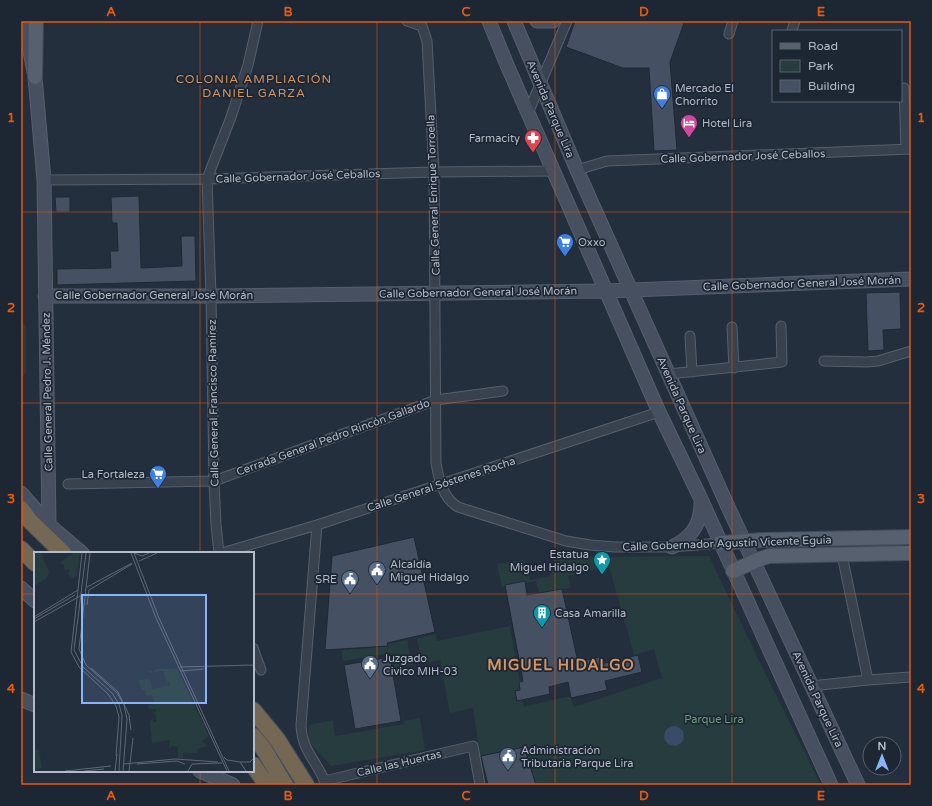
<svg xmlns="http://www.w3.org/2000/svg" width="932" height="806" font-family="'Varela Round',sans-serif">
<rect width="100%" height="100%" fill="#242f3e"/>
<!-- green -->
<path fill="#263c3f" d="M21 321 26 326V373L21 379Z
M709 556 764 671 821 785H536L524 747 480 756 473 708 450 713 440 660 422 663 417 638 436 634 437 641 510 626 524 707 570 696 574 707 662 678 654 649 634 655 609 566 568 576 571 588 539 593 536 581 502 587 497 564 524 560 530 580 550 576 557 559 563 557Z
M407 640 412 665 394 668 391 653 343 661 341 650 371 648Z
M420 718 425 750 331 766 308 741 309 725 333 720 335 736 404 724V721Z"/>
<!-- water -->
<path fill="#394c67" d="M664 736a10 10 0 1 1 20 0a10 10 0 1 1-20 0Z"/>
<!-- building -->
<path fill="#455162" stroke="#1f2835" d="M575 21H677L684 23 670 62 677 150 654 151 649 68H623L566 47Z
M139 196 141 268 182 266 181 236H195L196 281 57 285V269L111 268 110 251H118L117 223H112L111 197Z
M55 197H70V212H56Z
M900 292 901 329 883 330 884 350 868 351 866 293Z
M414 537 435 632 387 643 388 646 325 650 332 556Z
M525 581 527 595 562 589 578 662 600 657 601 664 638 655 642 672 605 681 607 690 571 698 568 682 549 687 550 694 517 701 515 691 520 690 519 682 523 681 505 585Z
M390 657 401 721 355 729 344 665Z
M524 747 536 785H488L481 756Z"/>
<g fill="none" stroke-linecap="round" stroke-linejoin="round">
<defs>
<path id="street" d="M407 21 422 26 427 41 434 172 436 463C439 480 443 498 458 507L566 541 590 545 615 547H672L720 543
M792 30 795 21
M729 34 733 21
M904 88 906 149
M528 113 567 21
M577 170 607 161 911 149
M44 180 207 179 434 172 553 171
M732 327 734 368
M690 336 692 372
M824 361 867 362 878 361 911 351
M669 374 782 362 781 326
M68 484 214 481 436 400 503 391
M317 525 301 725C302 753 318 761 326 785
M219 553 216 525 214 481 211 296 207 179 231 117 248 65 258 21
M222 553 317 525 659 412
M842 555 868 680
M253 648 261 670
M811 686 868 680 911 677
M324 781 473 746 480 785"/>
<path id="secondary" d="M24 21 35 77 44 180 49 525
M489 21 507 65 659 412 700 497 831 785
M514 21 577 170 729 509 858 785
M537 21H553
M45 296H211L606 291 911 279
M21 493 49 525 82 553
M672 547C691 538 701 525 701 503
M21 588 35 601
M21 699 35 705
M200 771 233 785"/>
<path id="primary" d="M35 77 36 21
M720 543 763 540 911 537
M733 571 760 559 769 556 911 553"/>
<path id="highway" d="M21 509 30 521 63 553
M21 549 35 563
M253 710 277 739 306 785
M253 736 263 748 285 785
M253 765 267 785"/>
</defs>
<!-- street casing -->
<use href="#street" stroke="#565f6c" stroke-width="11"/>
<!-- secondary casing -->
<use href="#secondary" stroke="#565f6c" stroke-width="15"/>
<!-- primary casing -->
<use href="#primary" stroke="#414a57" stroke-width="16"/>
<!-- highway casing -->
<use href="#highway" stroke="#434c59" stroke-width="18"/>
<!-- street -->
<use href="#street" stroke="#38414e" stroke-width="9"/>
<!-- secondary -->
<use href="#secondary" stroke="#465061" stroke-width="13"/>
<!-- primary -->
<use href="#primary" stroke="#56606e" stroke-width="14"/>
<!-- highway -->
<use href="#highway" stroke="#746855" stroke-width="16"/>
</g>
<!-- grid -->
<path fill="none" stroke="#e8590c" stroke-width="1" stroke-opacity="0.55" d="M200 21V553M377 21V785M555 21V785M732 21V785M21 212H911M21 403H911M21 594H35M253 594H911M200 771V785"/>
<!-- icons -->
<defs>
<symbol id="shop-pin" viewBox="-11 -11 22 30"><path d="M0 17L-7.5 6A9.5 9.5 0 1 1 7.5 6Z" fill="#3f7fe0" stroke="#1d2633"/><path d="M-5-2.5h2.3a2.7 3.5 0 0 1 5.4 0H5L5.5 6h-11ZM-1.5-2.5h3a1.5 2.3 0 0 0-3 0Z" fill="#fff"/></symbol>
<symbol id="hotel-pin" viewBox="-11 -11 22 30"><path d="M0 17L-7.5 6A9.5 9.5 0 1 1 7.5 6Z" fill="#d1479c" stroke="#1d2633"/><path d="M-6-4.5h1.5V1H6V5H4.5V3h-9V5H-6ZM-4 0a1.8 1.8 0 1 1 3.6 0ZM.5 0V-2.5h3Q6-2.5 6 0Z" fill="#fff"/></symbol>
<symbol id="pharmacy-pin" viewBox="-11 -11 22 30"><path d="M0 17L-7.5 6A9.5 9.5 0 1 1 7.5 6Z" fill="#e0444e" stroke="#1d2633"/><path d="M-2-6h4v4h4v4h-4v4h-4v-4h-4v-4h4Z" fill="#fff"/></symbol>
<symbol id="supermarket-pin" viewBox="-11 -11 22 30"><path d="M0 17L-7.5 6A9.5 9.5 0 1 1 7.5 6Z" fill="#3f7fe0" stroke="#1d2633"/><path d="M-6-5.5h2.5l.6 2H6L4.5 2H-2.5L-4.4-4H-6ZM-1.5 3.2a1.3 1.3 0 1 0 .1 0ZM3 3.2a1.3 1.3 0 1 0 .1 0Z" fill="#fff"/></symbol>
<symbol id="sight-pin" viewBox="-11 -11 22 30"><path d="M0 17L-7.5 6A9.5 9.5 0 1 1 7.5 6Z" fill="#0f9aa8" stroke="#1d2633"/><path d="M0-6L1.8-2.2L6-1.7L2.9 1.2L3.7 5.4L0 3.3L-3.7 5.4L-2.9 1.2L-6-1.7L-1.8-2.2Z" fill="#fff"/></symbol>
<symbol id="civic-pin" viewBox="-11 -11 22 30"><path d="M0 17L-7.5 6A9.5 9.5 0 1 1 7.5 6Z" fill="#5c6f8a" stroke="#1d2633"/><path d="M-.6-6.5H3V-4.5H.6V-3L4-1V1h2V6H-6V1h2V-1L-.6-3ZM-1.2 2.5V6h2.4V2.5Z" fill="#fff"/></symbol>
<symbol id="building-pin" viewBox="-11 -11 22 30"><path d="M0 17L-7.5 6A9.5 9.5 0 1 1 7.5 6Z" fill="#0f9aa8" stroke="#1d2633"/><path d="M-4-6H4V6H1V3H-1V6H-4ZM-2.5-4.3h1.7v1.8h-1.7ZM.8-4.3h1.7v1.8H.8ZM-2.5-1h1.7V.8h-1.7ZM.8-1h1.7V.8H.8Z" fill="#fff"/></symbol>
</defs>
<g fill-rule="evenodd">
<use href="#shop-pin" x="652" y="84" width="20" height="27"/>
<use href="#hotel-pin" x="679" y="113" width="20" height="27"/>
<use href="#pharmacy-pin" x="523" y="128" width="20" height="27"/>
<use href="#supermarket-pin" x="555" y="232" width="20" height="27"/>
<use href="#supermarket-pin" x="148" y="464" width="20" height="27"/>
<use href="#sight-pin" x="592" y="550" width="20" height="27"/>
<use href="#civic-pin" x="367" y="560" width="20" height="27"/>
<use href="#civic-pin" x="340" y="569" width="20" height="27"/>
<use href="#building-pin" x="532" y="603" width="20" height="27"/>
<use href="#civic-pin" x="360" y="654" width="20" height="27"/>
<use href="#civic-pin" x="498" y="746" width="20" height="27"/>
</g>
<g text-anchor="middle" stroke-width="3.5" stroke-linejoin="round" paint-order="stroke">
<!-- poi labels -->
<g font-size="11" fill="#b4bcc9" stroke="#1d2633" text-anchor="start">
<text x="675" y="92">Mercado El<tspan x="675" dy="13">Chorrito</tspan></text>
<text x="702" y="127">Hotel Lira</text>
<text x="520" y="142" text-anchor="end">Farmacity</text>
<text x="578" y="246">Oxxo</text>
<text x="145" y="478" text-anchor="end">La Fortaleza</text>
<text x="589" y="558" text-anchor="end">Estatua<tspan x="589" dy="13">Miguel Hidalgo</tspan></text>
<text x="390" y="568">Alcaldía<tspan x="390" dy="13">Miguel Hidalgo</tspan></text>
<text x="337" y="583" text-anchor="end">SRE</text>
<text x="555" y="617">Casa Amarilla</text>
<text x="383" y="662">Juzgado<tspan x="383" dy="13">Civico MIH-03</tspan></text>
<text x="521" y="754">Administración<tspan x="521" dy="13">Tributaria Parque Lira</tspan></text>
</g>
<!-- street labels -->
<g font-size="11" fill="#b4bcc9" stroke="#1d2633">
<text transform="translate(551 109) rotate(67)" y="4">Avenida Parque Lira</text>
<text transform="translate(743 156) rotate(-2)" y="4">Calle Gobernador José Ceballos</text>
<text transform="translate(298 176) rotate(-2)" y="4">Calle Gobernador José Ceballos</text>
<text transform="translate(433 195) rotate(-92)" y="4">Calle General Enrique Torroella</text>
<text transform="translate(802 283) rotate(-2)" y="4">Calle Gobernador General José Morán</text>
<text transform="translate(478 292) rotate(-1)" y="4">Calle Gobernador General José Morán</text>
<text x="154" y="299">Calle Gobernador General José Morán</text>
<text transform="translate(47 392) rotate(-91)" y="4">Calle General Pedro J. Méndez</text>
<text transform="translate(213 403) rotate(-91)" y="4">Calle General Francisco Ramírez</text>
<text transform="translate(682 405) rotate(66)" y="4">Avenida Parque Lira</text>
<text transform="translate(333 437) rotate(-20)" y="4">Cerrada General Pedro Rincón Gallardo</text>
<text transform="translate(441 484) rotate(-18)" y="4">Calle General Sóstenes Rocha</text>
<text transform="translate(727 543) rotate(-2)" y="4">Calle Gobernador Agustín Vicente Eguía</text>
<text transform="translate(818 699) rotate(65)" y="4">Avenida Parque Lira</text>
<text transform="translate(399 763) rotate(-13)" y="4">Calle las Huertas</text>
</g>
<!-- park labels -->
<g font-size="11" fill="#6b9a76" stroke="#1d2633">
<text x="714" y="723">Parque Lira</text>
</g>
<!-- neighbourhood labels -->
<g font-size="12" letter-spacing="1" fill="#d59563" stroke="#1d2633">
<text x="254" y="83">COLONIA AMPLIACIÓN<tspan x="254" dy="14">DANIEL GARZA</tspan></text>
</g>
<!-- district labels -->
<g font-size="15" font-weight="bold" letter-spacing="1" fill="#d59563" stroke="#1d2633">
<text x="561" y="670">MIGUEL HIDALGO</text>
</g>
</g>
<!-- overview -->
<g transform="translate(34 552)">
<rect width="220" height="220" fill="#242f3e"/>
<path d="M0 1H7L15 20 13 26 0 34ZM39 1H46L43 23 38 27 33 21 36 19 35 17 31 19 30 13 26 11ZM123 117H143L171 175 174 183 168 190 173 194 163 197V201H149V206H144V195L138 194 135 197 136 188 118 191 116 170 119 165V170H122V163L119 161 122 160V157H115L114 153 120 151 118 143 112 144 111 138H108L104 128 116 127 118 137 136 133 135 130 133 131 129 119 115 121 114 118 119 120ZM0 198H5L8 216 0 217Z" fill="#263c3f"/>
<path fill="none" stroke="#5e6776" stroke-width="1" d="M52 1 40 98 49 115 78 141 85 152 88 164 85 219M56 1 45 97 52 113 83 141 90 153 93 167 89 219M97 1 122 66 193 219M100 1 125 66 195 219M100 1 108 4 115 1M105 9 123 1M53 35 98 11M44 38 37 100 45 115 74 142 82 154 85 165 82 204M53 53 55 38 98 12M0 65 44 38 48 1M0 67 41 43M0 70 46 44M146 115 220 113M57 116 84 140 96 165M147 119 170 117M95 164 97 178M190 205 193 208 206 210 212 219M206 210H216L220 206M90 212 141 207 184 210M103 212 143 209 151 212M31 219 77 214M50 219 70 217M81 219 83 202M95 219 99 186M154 219 158 212 188 211"/>
<path fill="#8ab4f8" fill-opacity="0.15" stroke="#8ab4f8" stroke-width="2" d="M48 43H172V151H48Z"/>
<rect width="220" height="220" fill="none" stroke="#b4bcc9" stroke-width="2"/>
</g>
<!-- border -->
<rect width="932" height="806" fill="none" stroke="#1d2633" stroke-width="44"/>
<!-- legend -->
<rect x="772" y="30" width="130" height="72" fill="#1d2633" stroke="#59626f"/>
<rect x="780" y="43" width="20" height="6" fill="#56606e" stroke="#59626f"/>
<text x="808" y="50" font-size="12" fill="#b4bcc9">Road</text>
<rect x="780" y="60" width="20" height="12" fill="#263c3f" stroke="#59626f"/>
<text x="808" y="70" font-size="12" fill="#b4bcc9">Park</text>
<rect x="780" y="80" width="20" height="12" fill="#455162" stroke="#59626f"/>
<text x="808" y="90" font-size="12" fill="#b4bcc9">Building</text>
<!-- north arrow -->
<g transform="translate(882 756)"><circle r="19" fill="#1d2633" stroke="#59626f"/>
<path d="M0-3L7 15L0 10L-7 15Z" fill="#8ab4f8"/>
<text y="-6" font-size="11" font-weight="bold" text-anchor="middle" fill="#b4bcc9">N</text>
</g>
<rect x="22" y="22" width="888" height="762" fill="none" stroke="#e8590c" stroke-width="1.5"/>
<g font-size="13" text-anchor="middle" font-weight="bold" fill="#e8590c">
<text x="111" y="16">A</text>
<text x="288" y="16">B</text>
<text x="466" y="16">C</text>
<text x="644" y="16">D</text>
<text x="821" y="16">E</text>
<text x="11" y="122">1</text>
<text x="921" y="122">1</text>
<text x="11" y="312">2</text>
<text x="921" y="312">2</text>
<text x="11" y="503">3</text>
<text x="921" y="503">3</text>
<text x="11" y="693">4</text>
<text x="921" y="693">4</text>
<text x="111" y="800">A</text>
<text x="288" y="800">B</text>
<text x="466" y="800">C</text>
<text x="644" y="800">D</text>
<text x="821" y="800">E</text>
</g>
</svg>
